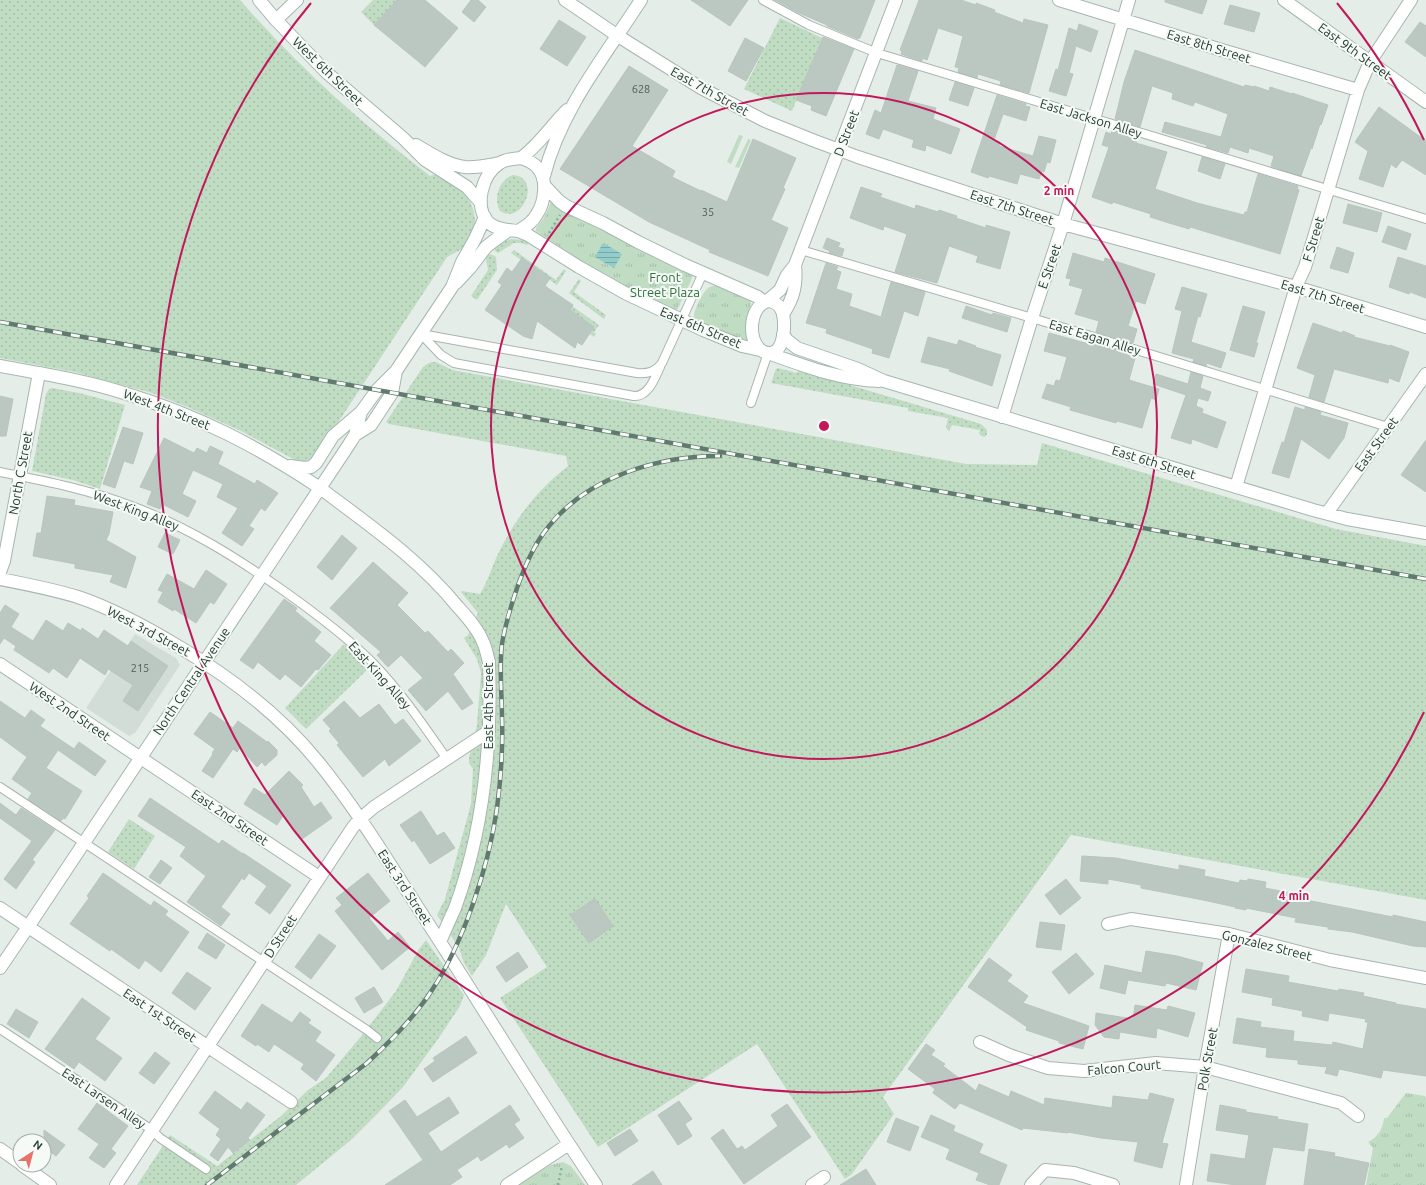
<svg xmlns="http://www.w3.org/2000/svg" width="1426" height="1185" font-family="Ubuntu,sans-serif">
<defs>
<pattern id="grass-dots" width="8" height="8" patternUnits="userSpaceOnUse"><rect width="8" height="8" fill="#c0dcc3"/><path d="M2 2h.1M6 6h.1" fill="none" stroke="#a5bea8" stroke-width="1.8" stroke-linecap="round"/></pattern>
<pattern id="park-tufts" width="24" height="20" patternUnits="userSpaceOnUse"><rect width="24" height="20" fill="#c0dcc3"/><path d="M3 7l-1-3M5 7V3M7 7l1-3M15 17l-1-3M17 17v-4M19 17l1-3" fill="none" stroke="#a5bea8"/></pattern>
<pattern id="water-rules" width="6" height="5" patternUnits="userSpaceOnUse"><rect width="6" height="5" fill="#93cdcb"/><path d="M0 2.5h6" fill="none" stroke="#78a8a5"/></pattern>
</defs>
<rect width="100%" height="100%" fill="#e5ede8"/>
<!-- built -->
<path fill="#d3ddd7" d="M135 634 176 658 180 665 135 733 129 736 86 708Z"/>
<!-- grass -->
<path fill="url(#grass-dots)" d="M0 0H240C298 67 360 122 430 176L436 174C444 179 453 183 460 188 471 198 478 217 474 231 471 237 467 244 464 250L462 249 447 257 331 433 312 459 302 462 297 461 241 431 190 408 152 393 75 372 0 358Z
M373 0H397L374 25 361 12Z
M780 18 822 38 792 111 744 89Z
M513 175C542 177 523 226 500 211 493 199 499 179 513 175Z
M511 239 523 240 529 242 527 245 521 243H514L498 253 495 251 494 247 505 241Z
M514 250 556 280 564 269 566 271 557 285 511 253Z
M487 254 493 255 496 257 497 270 477 300 471 296 488 270 486 259Z
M579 279 581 281 574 292 606 315 604 319 569 293Z
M572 306 599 325 594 332 596 334 594 337 590 334 594 327 570 310Z
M432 362H436L452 370 966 464 1037 465 1042 443 1336 529 1426 546V900L1071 835 883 1097 894 1114 852 1174 845 1179 757 1044 598 1147 500 998 547 967 506 904 486 955 472 976 464 963 459 948 437 915 445 899 471 804 473 769 469 763V758L477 725 481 673 477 659 464 638 468 635 478 613 461 592 462 591 480 594C488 581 492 566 499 552 515 519 538 489 568 466L566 456 389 424 386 422 423 367 427 364Z
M778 368 797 373 799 370 981 424 987 430V434L985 437 981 436 979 433 980 430 952 425 949 431 946 428 948 418 908 411V408L771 383 776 369Z
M52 388 79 393 125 405 100 489 73 480 32 471 46 394 49 389Z
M344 644 368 669 306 729 285 708Z
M129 819 155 836 134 869 108 852Z
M426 940 464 995 460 1006 438 1039 403 1087 378 1113 351 1140 296 1185H137L170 1135 217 1166 281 1116 308 1090 326 1078 363 1034 396 991 419 949Z"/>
<!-- park -->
<path fill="url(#park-tufts)" d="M551 202 690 274 692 276 691 281 677 310H670L590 268 565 250 536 231V228L544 218Z
M716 285 750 299 751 302 748 320 747 341 746 342 694 320C692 313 702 294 707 289 710 286 713 286 716 285Z
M1406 1093 1425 1096 1426 1099V1185H1366L1373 1148 1368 1142C1378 1137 1383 1129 1384 1118H1387Z
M563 1162 571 1166 585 1185H519L550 1165Z"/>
<!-- pitch -->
<path fill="#c0dcc3" d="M739 135 743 136 731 164 727 162Z
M748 139 751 140 739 168 735 167Z"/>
<!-- water -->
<path fill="url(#water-rules)" d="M603 243 622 254 614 268 595 257Z"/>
<!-- building -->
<path fill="#bbc8c1" stroke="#b8c6be" d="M397 0H425L458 28 425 67 374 25Z
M471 0H478L486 7 474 22 462 12Z
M691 0H748L730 26Z
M775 0H875L860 38H859L858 39 827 26V25L797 12Z
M919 0H961L976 5V3L995 10 994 12 1023 23 1024 19 1048 25 1029 93 1000 85 1001 81 978 74 977 78 958 72 959 68 955 67 963 36 938 28 927 60 922 58V61L901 54 902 51 900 50Z
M1165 0H1207L1202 14 1165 2Z
M1230 5 1260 13 1254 32 1224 24Z
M559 20 586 37 567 66 540 49Z
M1420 22 1426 26V57L1405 42Z
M1079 24 1098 31 1091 52 1076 46 1069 73 1073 74 1066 96 1049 91 1056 69 1058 70 1069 28 1077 31Z
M823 37 854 49 826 116 811 110 812 106 796 100Z
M745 38 764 48 746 81 728 71Z
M1135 50 1244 87 1245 85 1254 87V86L1269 91 1270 87 1292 94V93L1328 105 1321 125 1320 124 1312 149 1311 148 1301 176 1271 166 1274 156 1249 148 1248 153 1230 147 1228 153 1206 147 1207 145 1162 132 1165 122 1221 137 1228 114 1195 102 1193 106 1172 99 1173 93 1152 86 1140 127 1115 119 1124 82Z
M897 65 918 71 908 101 936 108 933 119 960 129 951 154 926 145 925 151 912 147 914 140 883 129 879 139 866 134 875 110 881 113Z
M629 66 668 90 632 146 675 171 672 177 701 191V190L727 202 753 139 796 158 783 188 785 189 771 220 788 228 768 276 709 252 710 250 649 222 560 169Z
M955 82 974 88 968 106 949 100Z
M997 95 1026 104 1025 106 1030 107 1026 121 1003 114 994 140 1000 142 999 146 1033 156 1039 136 1056 140 1050 163 1047 162 1044 172 1042 171 1039 179 1020 174 1017 184 989 176 988 178 971 172Z
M1379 107 1426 141V175L1402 160 1396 168 1391 164 1383 187 1359 179 1368 151 1355 142Z
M1112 130 1137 137 1136 143 1167 152 1155 189 1197 203 1244 215 1245 212H1247L1258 174 1298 186 1297 189 1299 190 1280 254 1190 227 1189 229 1169 223 1150 217 1151 214 1113 202 1112 204 1092 197 1109 147 1102 145 1106 132 1111 134Z
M1202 157 1225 164 1220 179 1198 171Z
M861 187 882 194 880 197 915 209 916 205 938 212 939 210 957 216 956 218 986 228V225L1010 232 1000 269 976 262 978 256 949 246 937 283 895 272 907 234 884 226 883 230 850 218Z
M1348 204 1382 213 1377 232 1343 223Z
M1388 226 1411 234 1406 250 1382 242Z
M827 238 840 243 838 247 844 249 842 256 829 253 830 251 823 248Z
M1337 247 1354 253 1348 273 1330 268Z
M1073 253 1104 262 1105 258 1155 274 1145 304 1136 301 1128 326 1137 329 1133 343 1096 332 1099 321 1075 314 1083 289 1069 285 1071 279 1066 278Z
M1398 257 1426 266V298L1410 292 1409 294 1389 287Z
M522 258 550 278 545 286 573 305 570 310 594 327 582 345 577 342 575 348 537 321 532 339 523 336 485 310 502 285 498 282 507 268 512 272Z
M826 263 838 267 836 270 841 272 836 289 852 294 849 306 881 317 891 282 925 292 918 316 904 311 889 358 872 353 873 349 826 333 827 329 806 323Z
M1182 287 1207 294 1200 317 1198 316 1191 342 1226 353 1221 368 1207 363 1206 366 1193 362 1194 359 1172 353 1182 311 1175 309Z
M966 306 992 315 993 313 1011 318 1007 332 962 318Z
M1243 306 1265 312 1256 343H1258L1254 357 1230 350Z
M1313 323 1342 333 1343 331 1355 336 1354 337 1390 346V345L1409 352 1399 382 1389 378 1388 383 1334 369 1324 402 1309 397 1315 375 1297 368Z
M1049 333 1089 344 1090 343H1092V342L1130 354 1129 356 1135 358 1129 380 1159 389 1156 400 1151 398 1142 428 1117 421 1116 423 1070 410 1071 407 1042 398 1047 384 1054 386 1056 380 1060 381 1067 357 1044 351Z
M928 337 957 345 959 340 976 346 975 347 1001 355 992 386 949 371 950 369 921 362Z
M1191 372 1203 376 1200 388 1211 392 1208 401 1198 398 1196 406 1203 409 1202 413 1226 422 1217 448 1192 439 1191 444 1171 438 1186 395 1153 384 1156 374 1188 384Z
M0 396 13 399 6 436H0Z
M1295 407 1305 410V407L1321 412 1320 415 1348 423 1344 438 1329 459 1301 439 1289 478 1272 473 1282 442 1284 443Z
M123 427 143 433 133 464 124 461 115 488 103 484Z
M164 438 194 453 197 448 207 453 210 446 223 452 218 464 255 484 257 480 278 493 265 511 261 508 249 526 254 529 242 546 222 533 238 508 217 497 223 484 193 470 182 494 196 501 188 517 162 504 160 509 147 504 152 491 140 487Z
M1426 440V492L1401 475Z
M47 496 75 500 74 505 113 512 109 534 106 540 136 557 126 588 110 582 113 575 75 568V564L33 556 37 533H41Z
M165 533 180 540 173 554 158 547Z
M342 535 357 548 332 580 317 567Z
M373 562 408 593 397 605 425 633 428 631 448 652 451 649 464 663 453 674 473 703 462 710 448 691 426 711 408 690 423 678 401 655 388 667 377 655 381 652 330 608Z
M206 570 227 584 214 604 210 602 196 623 174 609 173 611 158 602 163 592 158 590 167 574 194 589Z
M284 599 297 608 295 611 321 632 314 641 331 655 318 670 316 669 301 687 285 674 280 680 258 662 253 669 240 660Z
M5 605 19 614 11 627 33 641 46 620 63 631 68 623 81 631 82 628 98 639 104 630 128 646 131 641 168 666 138 711 123 701 133 685 108 669 105 675 80 658 67 678 53 668 49 673 14 650 16 646 4 638 0 644V613Z
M0 701 25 718 31 710 45 720 40 726 74 749 79 742 106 761 95 776 58 750 46 768 82 791 65 819 63 818 61 821 28 799 32 793 12 779 27 757 0 737Z
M344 701 360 718 379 704 395 725 403 719 421 741 389 766 385 759 363 777 337 745 339 743 329 731 331 729 323 720Z
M210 712 233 728 238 721 267 742 268 741 277 750V755L265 766 262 762 257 767 240 748 237 752 233 749 213 778 202 771 213 754 212 753 215 749 194 734Z
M289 771 303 785 301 787 314 807 321 802 332 818 302 839 284 814 277 825 244 804 254 788 265 795Z
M150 798 219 844 222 840 243 854V853L291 885 270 914 255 903 267 886 249 873 244 880 242 878 221 907 230 914 221 926 187 902 206 876 180 856 186 847 138 816Z
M0 803 16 815 21 808 55 830 32 860 35 862 16 889 4 879 32 841 0 818Z
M421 811 437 836 444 832 455 848 430 864 414 840 412 842 400 825Z
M1082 856 1116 858 1179 870V865L1205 870 1204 876 1239 883 1240 880 1247 881 1248 879 1266 882 1265 888 1296 894V898L1393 917V915L1426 922V947L1413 946 1352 932 1328 929V927L1295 922 1296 918 1246 908V910L1235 908V907L1203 900 1141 888V885L1108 879V884L1080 881Z
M161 860 172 868 160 884 149 877Z
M103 873 151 906 154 901 168 911 165 915 189 932 161 972 145 960 139 969 111 949 110 951 70 924 89 898 87 896Z
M368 873 390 901 369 918 388 941 398 932 410 947 382 970 335 911 342 905 336 898Z
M1066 879 1081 898 1060 915 1045 895Z
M595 899 613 926 589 943 570 915Z
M1040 922 1065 925 1061 950 1036 947Z
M207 933 225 945 216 959 198 948Z
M319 934 336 946 311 979 295 967Z
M1146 951 1177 956 1203 963 1196 990 1166 983 1165 986 1128 980 1125 994 1100 988 1105 965 1142 973Z
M518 952 528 967 506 982 496 967Z
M1076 953 1094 974 1069 994 1052 972Z
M989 958 1012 975 1007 981 1028 996 1023 1003 1089 1026 1083 1049 1059 1043V1041L1026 1030 1027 1027 968 987Z
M1246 969 1289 976 1288 982 1338 991 1339 989 1364 993 1363 996 1396 1003V1004L1426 1009V1076L1383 1070 1381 1078 1339 1069 1337 1076 1325 1073 1327 1067 1298 1064V1060L1266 1057 1267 1048 1233 1043 1237 1018 1261 1022 1260 1027 1294 1031 1293 1041 1332 1045 1333 1042 1363 1049 1368 1022H1365L1366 1019 1329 1013 1328 1021 1302 1016 1303 1011 1272 1005 1273 998 1242 992Z
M187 972 211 988 195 1010 172 993Z
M374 987 383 1002 364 1013 355 998Z
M82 998 110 1018 95 1039 122 1058 105 1081 79 1062 74 1069 45 1049Z
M262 1004 292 1023 300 1012 311 1020 308 1023 321 1032 315 1041 335 1055 316 1081 301 1069 304 1064 274 1044 269 1052 257 1044 256 1046 241 1036Z
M1135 1005 1167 1010 1168 1006 1195 1013 1188 1037 1157 1028 1156 1038 1120 1032 1119 1039 1104 1037 1095 1025 1096 1013 1133 1019Z
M16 1009 38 1022 29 1038 7 1024Z
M466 1036 477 1053 433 1082 424 1069 435 1061 433 1058Z
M926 1044 935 1050 931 1055 945 1064 943 1066 976 1091 979 1084 1009 1097 1011 1091 1044 1105 1045 1098 1112 1108 1113 1096 1148 1100 1150 1093 1174 1099 1162 1143 1168 1144 1162 1168 1134 1161 1138 1142 1101 1138 1068 1132V1133L1023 1128 1022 1130 960 1103 955 1109 933 1093 935 1089 908 1069Z
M155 1052 170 1063 154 1084 139 1073Z
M215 1091 241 1110 247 1102 265 1115 248 1138 250 1140 233 1153 228 1147 218 1161 210 1155 221 1139 216 1135 220 1129 199 1113Z
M449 1097 459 1113 428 1133 441 1152 510 1105 520 1120 514 1124 524 1138 509 1148 507 1144 481 1161 478 1156 457 1170 462 1177 450 1185H385L423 1160 389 1111 405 1100 417 1117Z
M679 1101 692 1119 685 1124 692 1136 678 1145 658 1115Z
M97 1103 128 1126 111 1149 116 1153 104 1168 89 1158 99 1144 78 1129Z
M787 1104 811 1137 744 1184 711 1138 723 1129 737 1149 742 1146 745 1150 778 1126 771 1115Z
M1220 1105 1246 1110V1112L1278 1117 1277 1119 1308 1124 1304 1151 1273 1147 1265 1185H1236L1207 1181 1211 1154 1245 1159 1249 1135 1216 1130Z
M931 1115 955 1126 953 1131 983 1144 979 1153 1007 1165 999 1185H990L976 1180 979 1173 946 1159 950 1149 921 1137Z
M896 1118 919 1127 910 1151 887 1142Z
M630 1129 638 1141 615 1156 607 1143Z
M44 1130 65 1145 56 1156 44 1147Z
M1309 1149 1335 1153 1334 1156 1369 1163 1364 1185H1304Z
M866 1169 876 1185H840Z
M653 1171 662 1185H632Z"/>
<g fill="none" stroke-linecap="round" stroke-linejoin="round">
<defs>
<path id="lane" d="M763 0 809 25 877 53 1426 219
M801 250 1032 318 1388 427
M421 334 637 373C648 374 655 372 662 363L703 273
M421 334 441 355 454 363 634 396C648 397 655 378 660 367
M751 403 768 353
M0 472C45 481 91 490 134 507 188 527 237 558 284 591 315 613 346 636 373 663 401 692 424 726 447 759
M0 787 367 1030 377 1038
M0 1029 152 1130 160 1138 206 1169"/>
<path id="street" d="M565 0 618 36 701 88 765 121 815 141 858 157 1063 224 1296 287 1426 327
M1059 0 1225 51 1358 90
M276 20 297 0
M767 301 780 290 787 275 795 265 896 0
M783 314C794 298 797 284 795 265
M1002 417 1032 318 1063 224 1129 0
M1236 487 1296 287 1305 267 1358 90 1370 62 1411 0
M320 488C369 525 419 559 458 607 467 617 478 629 483 642 486 648 487 655 489 662 492 745 484 829 455 908 450 919 445 930 440 942
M0 572 4 561 39 373
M0 579C26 584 52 589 78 597 114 609 148 628 181 648 233 679 281 716 319 763 358 811 390 865 424 917 482 1006 537 1097 596 1185
M0 664 319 877
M0 908 291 1102
M1108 924 1131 919 1229 934 1330 960 1426 978
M980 1042 1009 1055 1048 1068 1084 1071 1156 1063 1205 1067 1341 1103 1358 1116
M0 1149 20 1163
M22 1165 50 1185
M116 1185 353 827 360 819 374 807 489 731
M507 1185 569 1144
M812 1185 824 1177
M1031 1185 1045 1170 1074 1173 1113 1185
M1186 1185 1205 1067 1229 934"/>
<path id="secondary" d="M259 0 276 20 326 72 403 138 425 160 467 187 481 203
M1284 0 1426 102
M416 145C431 154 448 165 465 167 477 168 489 165 500 163
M521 158C526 160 533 162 537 167 548 178 545 202 537 214 533 222 526 226 518 231 509 230 497 230 489 223 473 207 482 174 500 163 506 159 513 159 521 158Z
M521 158C539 145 551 126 567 110
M544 176C560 111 605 56 641 0
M544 185 559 201 566 206 603 223 638 242 685 265 758 297 764 302
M518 231 528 235 579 267 625 293 703 330 742 346 760 350
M456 283 470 268 486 247 495 240 509 230
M769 301C774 302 779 305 781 309 787 319 785 356 768 353 746 350 747 304 769 301Z
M783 334 787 340 797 348 858 369 884 381 1313 510 1347 519 1426 533
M768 353C804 366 841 380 879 381
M0 366C42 374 84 380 124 393 197 415 257 446 320 488
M355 435 371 425 392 393 396 371
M290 466 305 468 311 467 316 463 333 436 361 412
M1327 513 1426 374
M0 968 28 927 348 446 355 435 361 412 377 390 396 371 452 287 462 262 475 239 485 217"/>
</defs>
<!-- lane casing -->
<use href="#lane" stroke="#a8b5ae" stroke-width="10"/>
<!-- street casing -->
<use href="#street" stroke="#a8b5ae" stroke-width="14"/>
<!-- secondary casing -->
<use href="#secondary" stroke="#a4b8ae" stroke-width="14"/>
<!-- path -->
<path stroke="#88ae9b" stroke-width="2.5" stroke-dasharray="2 3" stroke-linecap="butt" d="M549 233 560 215
M558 1185 562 1166"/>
<!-- lane -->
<use href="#lane" stroke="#fff" stroke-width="8"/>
<!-- street -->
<use href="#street" stroke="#fff" stroke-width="12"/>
<!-- secondary -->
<use href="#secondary" stroke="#fff" stroke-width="12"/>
<defs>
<path id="rail" d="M0 322 1426 579
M207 1185 367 1063C391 1041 414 1018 432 990 464 942 489 865 497 808 501 778 503 748 502 718 502 694 499 669 502 644 505 625 511 606 517 588 525 566 534 544 549 526 589 476 659 456 720 456"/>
</defs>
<!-- rail casing -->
<use href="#rail" stroke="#61796e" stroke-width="4.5"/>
<!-- rail -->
<use href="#rail" stroke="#f6faf7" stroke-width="3" stroke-dasharray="9" stroke-linecap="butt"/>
</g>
<!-- distance rings -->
<g fill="none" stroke="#c2185b" stroke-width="2">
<circle cx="824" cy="426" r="333"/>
<path d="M1424 712A665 665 0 1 1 311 3M1337 3A665 665 0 0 1 1424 140"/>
</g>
<g text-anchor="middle" stroke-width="4" stroke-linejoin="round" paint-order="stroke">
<!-- number labels -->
<g font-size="11" fill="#4b6056">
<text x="641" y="93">628</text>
<text x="708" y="216">35</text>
<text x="140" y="672">215</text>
</g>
<!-- street labels -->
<g font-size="13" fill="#263e33" stroke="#f6faf7">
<text transform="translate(1209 46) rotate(17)" y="5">East 8th Street</text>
<text transform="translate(1355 51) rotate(36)" y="5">East 9th Street</text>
<text transform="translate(328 71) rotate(44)" y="5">West 6th Street</text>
<text transform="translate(710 91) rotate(29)" y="5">East 7th Street</text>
<text transform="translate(1091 118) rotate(17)" y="5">East Jackson Alley</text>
<text transform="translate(846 133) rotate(-69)" y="5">D Street</text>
<text transform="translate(1012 207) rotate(18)" y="5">East 7th Street</text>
<text transform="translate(1313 239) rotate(-73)" y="5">F Street</text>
<text transform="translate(1049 266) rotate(-71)" y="5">E Street</text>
<text transform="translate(1323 296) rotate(17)" y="5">East 7th Street</text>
<text transform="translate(701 327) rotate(23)" y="5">East 6th Street</text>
<text transform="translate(1095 337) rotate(17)" y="5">East Eagan Alley</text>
<text transform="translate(167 409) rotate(21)" y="5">West 4th Street</text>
<text transform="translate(1376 444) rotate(-54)" y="5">East Street</text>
<text transform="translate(1154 462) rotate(17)" y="5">East 6th Street</text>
<text transform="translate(20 473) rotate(-80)" y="5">North C Street</text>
<text transform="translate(136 510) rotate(21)" y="5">West King Alley</text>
<text transform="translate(149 631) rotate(28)" y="5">West 3rd Street</text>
<text transform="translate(380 675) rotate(48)" y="5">East King Alley</text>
<text transform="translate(191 681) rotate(-56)" y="5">North Central Avenue</text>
<text transform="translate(488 706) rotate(-90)" y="5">East 4th Street</text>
<text transform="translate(70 711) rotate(34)" y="5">West 2nd Street</text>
<text transform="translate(230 817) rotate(34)" y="5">East 2nd Street</text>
<text transform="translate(405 887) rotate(57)" y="5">East 3rd Street</text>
<text transform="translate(280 936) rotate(-57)" y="5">D Street</text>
<text transform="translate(1267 945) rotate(14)" y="5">Gonzalez Street</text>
<text transform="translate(160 1015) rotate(34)" y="5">East 1st Street</text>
<text transform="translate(1207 1059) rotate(-80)" y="5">Polk Street</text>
<text transform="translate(1124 1067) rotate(-5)" y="5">Falcon Court</text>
<text transform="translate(104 1098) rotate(34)" y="5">East Larsen Alley</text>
</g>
<!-- park labels -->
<g font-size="13" fill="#337140" stroke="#f6faf7">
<text x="665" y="282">Front<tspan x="665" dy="15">Street Plaza</tspan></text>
</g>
</g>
<circle cx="824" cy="426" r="6" fill="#c2185b" stroke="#f6faf7" stroke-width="2"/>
<g font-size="12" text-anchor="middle" font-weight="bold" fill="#c2185b" stroke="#f6faf7" stroke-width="4" stroke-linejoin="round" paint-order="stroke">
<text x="1059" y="195">2 min</text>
<text x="1294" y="900">4 min</text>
</g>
<!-- north arrow -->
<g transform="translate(32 1153) rotate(36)"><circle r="19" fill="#f6faf7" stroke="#a3afa9"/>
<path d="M0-3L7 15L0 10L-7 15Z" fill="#e6726a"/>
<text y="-6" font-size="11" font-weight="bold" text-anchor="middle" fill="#263e33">N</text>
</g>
</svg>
